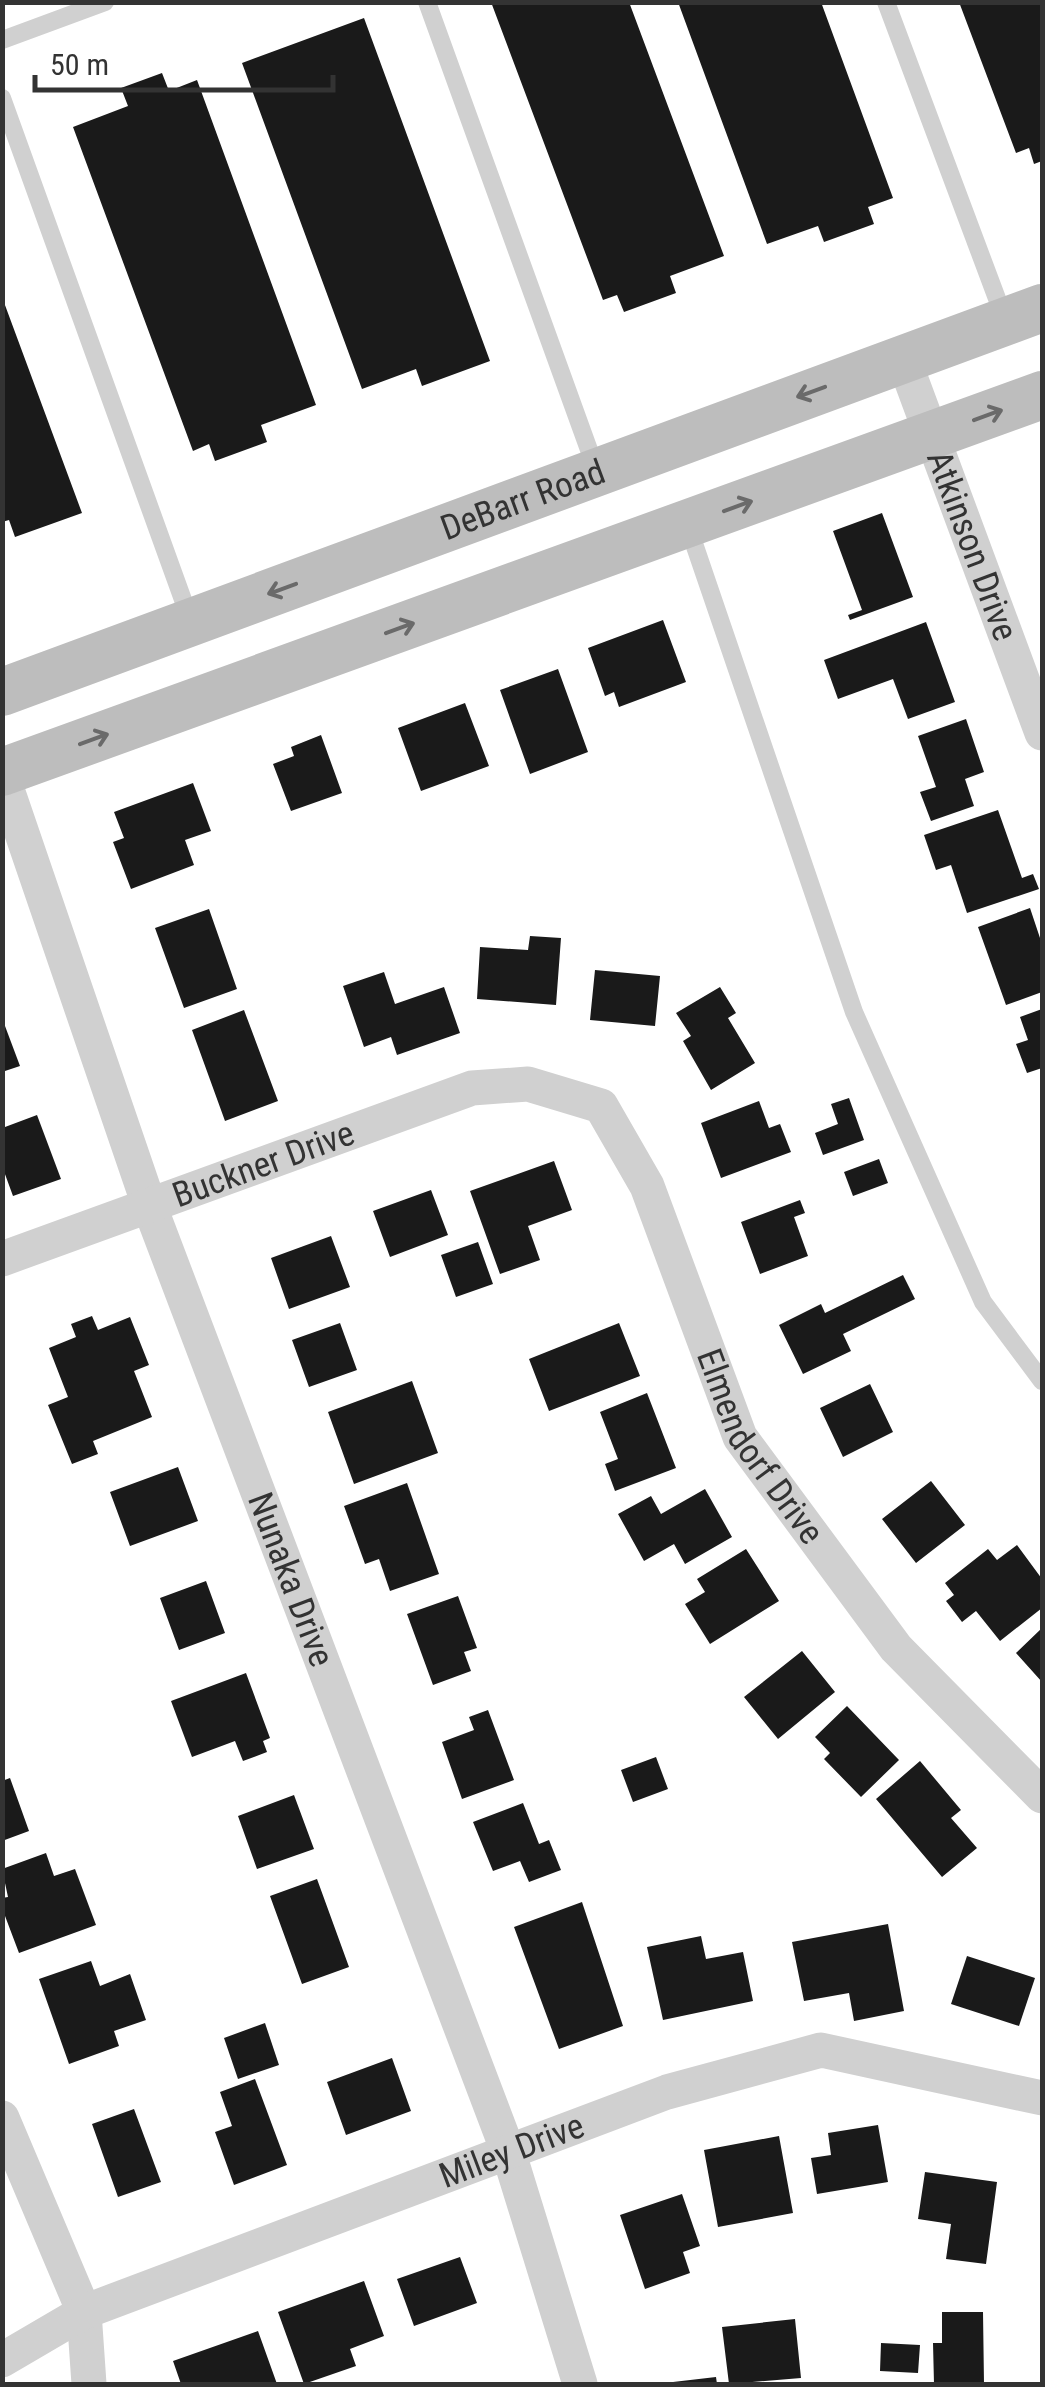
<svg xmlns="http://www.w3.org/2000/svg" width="1045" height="2387" font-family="'Roboto Condensed',sans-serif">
<rect width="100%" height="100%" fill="#fff"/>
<!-- building -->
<path fill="#1a1a1a" d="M491 2H629L724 256 670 276 676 293 624 312 617 295 603 300Z
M678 2H821L893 198 868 207 874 224 824 242 818 226 767 244Z
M959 2H1042V161L1034 164 1029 148 1016 153Z
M364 18 490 361 422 386 416 369 362 389 242 63Z
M162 73 169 91 197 80 316 405 261 425 267 442 215 461 209 444 193 451 73 127 128 106 121 88Z
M2 297 82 513 15 537 9 520 2 522Z
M882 513 913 597 850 620 848 615 862 610 833 531Z
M663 620 686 682 619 707 614 692 605 696 588 648Z
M926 622 955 702 908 719 893 679 838 699 824 660Z
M558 669 588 752 530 774 500 690Z
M465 703 489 766 421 791 398 728Z
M966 719 984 772 965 779 974 806 931 821 920 792 936 787 918 736Z
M321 735 342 793 291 811 273 764 294 756 291 747Z
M193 783 211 831 185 840 194 865 131 889 113 842 124 838 114 812Z
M998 810 1022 878 1033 874 1039 889 967 913 951 865 936 870 924 835Z
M1030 908 1042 944V992L1006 1005 978 927Z
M209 909 237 989 184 1008 155 928Z
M530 936 561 938 556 1005 477 999 480 947 528 950Z
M595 970 660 976 655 1026 590 1020Z
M384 972 395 1004 444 987 460 1033 397 1055 391 1037 364 1047 343 986Z
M720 987 736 1013 728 1018 755 1063 711 1090 683 1041 691 1036 676 1013Z
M1042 1009V1068L1027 1073 1016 1044 1028 1040 1020 1017Z
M244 1010 278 1101 225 1121 192 1030Z
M2 1018 20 1066 2 1072Z
M849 1098 864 1140 823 1155 815 1133 838 1124 831 1104Z
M759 1101 769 1128 780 1124 791 1152 721 1178 701 1123Z
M37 1115 61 1179 13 1196 2 1166V1120L5 1127Z
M879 1159 888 1183 853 1196 844 1172Z
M554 1161 572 1210 528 1226 540 1260 500 1274 470 1191Z
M431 1190 448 1235 390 1257 373 1211Z
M800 1200 805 1213 794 1217 808 1256 760 1274 741 1222Z
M331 1236 350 1287 289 1309 271 1258Z
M478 1242 493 1284 456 1297 441 1255Z
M903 1275 915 1299 843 1334 851 1351 803 1374 779 1325 821 1304 825 1313Z
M92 1316 98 1330 130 1317 149 1365 134 1371 152 1417 93 1441 98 1454 72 1464 48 1405 68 1397 49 1348 76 1337 71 1324Z
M340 1323 357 1370 309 1387 292 1340Z
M619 1323 640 1376 549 1411 529 1359Z
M412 1381 438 1453 354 1484 328 1412Z
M870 1384 893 1432 843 1457 820 1408Z
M647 1393 676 1468 615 1491 605 1464 618 1459 600 1412Z
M178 1467 198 1521 130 1546 110 1492Z
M931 1481 965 1525 916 1563 882 1519Z
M407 1483 439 1574 390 1591 379 1559 365 1564 344 1506Z
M705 1489 732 1537 685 1564 674 1544 644 1561 618 1514 651 1496 661 1514Z
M1017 1545 1042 1579V1608L1000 1641 976 1611 962 1622 946 1601 954 1595 945 1583 988 1549 997 1560Z
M746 1549 779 1601 710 1644 685 1604 705 1592 697 1579Z
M206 1581 225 1633 179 1650 160 1598Z
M458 1596 477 1648 464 1652 471 1671 433 1685 407 1614Z
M1042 1628V1682L1016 1653Z
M802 1651 835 1692 778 1739 744 1697Z
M246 1673 270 1738 263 1741 267 1752 243 1761 235 1741 192 1757 171 1701Z
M847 1706 899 1760 861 1797 824 1759 830 1753 815 1737Z
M488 1710 514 1780 462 1799 442 1742 474 1730 469 1717Z
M656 1757 668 1789 633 1802 621 1770Z
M920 1761 961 1810 951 1818 977 1848 942 1877 876 1799Z
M10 1778 29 1831 2 1841V1781Z
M294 1795 314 1849 257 1869 238 1816Z
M523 1803 539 1844 549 1840 561 1870 529 1882 520 1861 493 1871 473 1822Z
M46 1853 54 1876 75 1869 96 1925 19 1953 2 1908V1898L8 1897 2 1869Z
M317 1879 349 1967 302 1984 270 1896Z
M582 1902 623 2026 559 2049 514 1927Z
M888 1924 904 2011 854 2021 849 1993 804 2001 792 1942Z
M701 1936 706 1959 743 1952 753 2001 663 2020 647 1947Z
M967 1956 1035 1978 1019 2026 951 2004Z
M91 1961 100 1986 130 1974 146 2020 114 2031 119 2046 69 2064 39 1979Z
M265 2023 279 2065 238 2079 224 2038Z
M392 2058 411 2111 346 2135 327 2082Z
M255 2079 287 2165 234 2185 215 2132 232 2126 220 2092Z
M134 2109 161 2182 118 2197 92 2124Z
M878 2125 888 2182 817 2194 811 2158 831 2155 828 2133Z
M779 2136 793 2213 718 2227 704 2150Z
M925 2172 997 2182 986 2264 946 2259 951 2224 918 2219Z
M682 2194 700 2246 683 2252 690 2273 645 2289 620 2215Z
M460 2257 477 2303 414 2326 397 2279Z
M364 2281 384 2336 350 2349 356 2366 304 2384 278 2312Z
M942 2312H983L984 2384H934L933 2343H942Z
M795 2319 801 2378 729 2384 722 2327Z
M258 2331 277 2384H181L173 2361Z
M881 2343 920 2345 918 2373 880 2371Z
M716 2377 717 2384H673V2382Z"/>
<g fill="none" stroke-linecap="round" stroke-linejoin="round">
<!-- lane -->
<path stroke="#d0d0d0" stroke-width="18" d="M427 2 597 472
M886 2 1005 320
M2 40 105 2
M2 98 191 622
M688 526 854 1012 983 1302 1042 1381"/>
<!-- street -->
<g stroke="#d0d0d0" stroke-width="35">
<path id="s1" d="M903 358 1042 733"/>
<path id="s2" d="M2 775 148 1202 509 2154 580 2384"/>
<path id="s3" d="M2 1259 472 1088 528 1084 601 1106 647 1186 740 1437 896 1648 1042 1796"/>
<path d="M2 2118 84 2312 89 2384"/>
<path id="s4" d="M2 2360 84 2312 667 2092 821 2050 1042 2098"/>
</g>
<!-- secondary -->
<g stroke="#bdbdbd" stroke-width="48">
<path id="s5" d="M2 692 1042 308"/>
<path d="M2 772 1042 395"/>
</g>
</g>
<!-- one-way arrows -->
<defs><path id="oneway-shaft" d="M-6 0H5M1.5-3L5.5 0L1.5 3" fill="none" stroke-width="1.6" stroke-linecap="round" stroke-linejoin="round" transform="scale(2.5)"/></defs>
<g stroke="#6a6a6a">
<use href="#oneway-shaft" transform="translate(811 392) rotate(160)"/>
<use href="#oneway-shaft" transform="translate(988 415) rotate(-20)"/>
<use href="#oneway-shaft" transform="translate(738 506) rotate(-20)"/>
<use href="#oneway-shaft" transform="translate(282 589) rotate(160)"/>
<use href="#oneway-shaft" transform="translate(400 628) rotate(-20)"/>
<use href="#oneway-shaft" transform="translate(94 739) rotate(-20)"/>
</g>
<g text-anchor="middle" stroke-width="10" stroke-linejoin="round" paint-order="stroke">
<!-- street labels -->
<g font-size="35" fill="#333" stroke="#fff">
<text dy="12" stroke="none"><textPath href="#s5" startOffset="555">DeBarr Road</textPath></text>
<text dy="12" stroke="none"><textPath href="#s1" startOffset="200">Atkinson Drive</textPath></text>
<text dy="12" stroke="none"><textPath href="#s3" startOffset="278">Buckner Drive</textPath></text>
<text dy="12" stroke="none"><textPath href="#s3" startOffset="1010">Elmendorf Drive</textPath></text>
<text dy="12" stroke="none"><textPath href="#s2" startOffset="855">Nunaka Drive</textPath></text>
<text dy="12" stroke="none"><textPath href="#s4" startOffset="552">Miley Drive</textPath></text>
</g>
</g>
<!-- border -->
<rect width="1045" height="2387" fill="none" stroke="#333333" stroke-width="10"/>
<!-- scale -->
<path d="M35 75v15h298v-15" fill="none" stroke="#333333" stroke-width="5"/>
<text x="50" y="75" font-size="30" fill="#333333" stroke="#ffffff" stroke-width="8" paint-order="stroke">50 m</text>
</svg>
